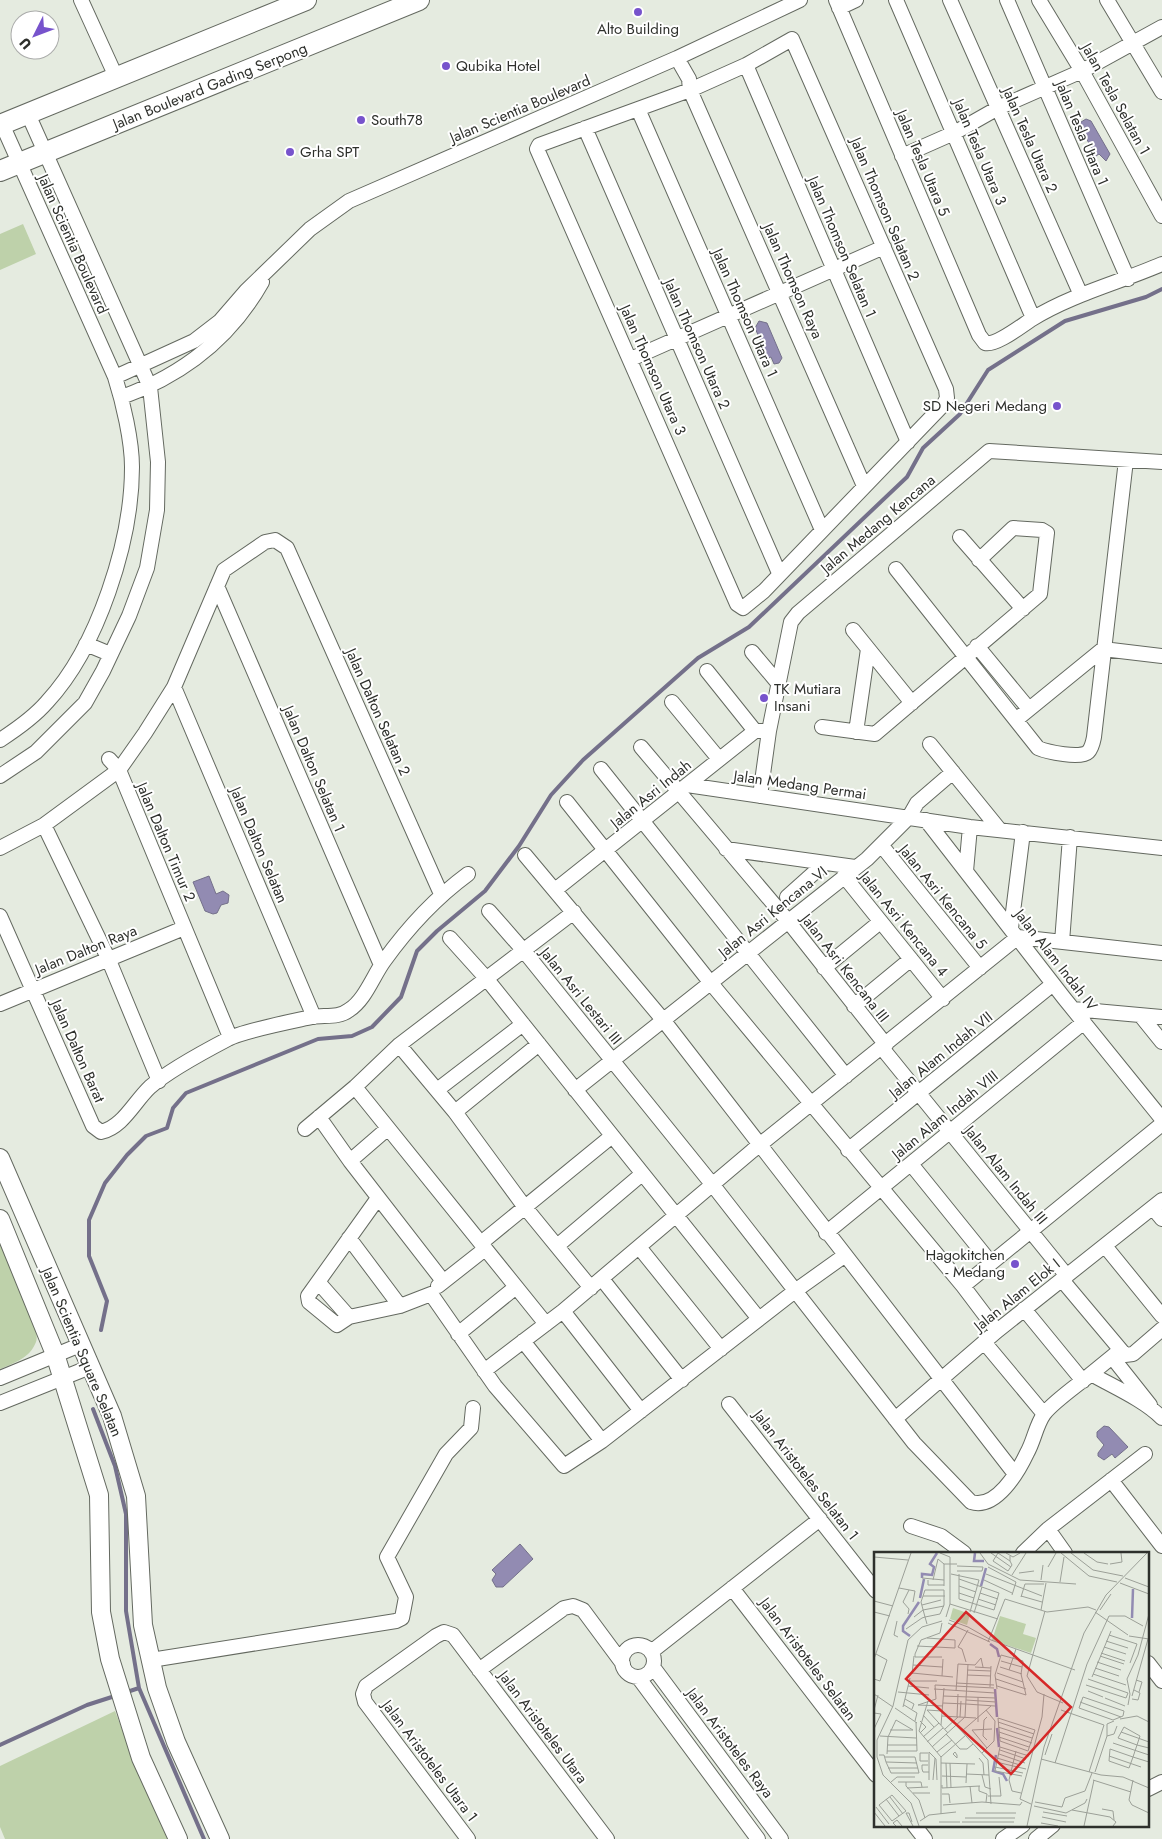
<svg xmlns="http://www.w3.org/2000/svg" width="1162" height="1839" font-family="Jost,sans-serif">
<rect width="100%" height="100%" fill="#e5ebe0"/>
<!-- green -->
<path fill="#bed1aa" d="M23 224 36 254 0 270V234Z
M0 1242C8 1260 42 1327 36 1342 30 1358 14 1363 0 1369Z
M115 1711 142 1782 168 1839H5L0 1827V1766Z"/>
<!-- water -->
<path fill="#928bb2" stroke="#74708a" d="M1086 119 1091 121 1110 154 1106 161 1099 154 1096 156 1080 127 1081 122Z
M759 321 767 323 782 358 779 363 774 364 771 357 768 358 755 328Z
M209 876 216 894 223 891 229 895 228 903 221 905 217 913 213 914 205 911 193 882Z
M1104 1426 1109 1427 1128 1447 1115 1458 1112 1454 1104 1460 1098 1456V1453L1104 1445 1097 1437V1432Z
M520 1544 533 1559 503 1587H496L492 1580 496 1574 492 1570Z"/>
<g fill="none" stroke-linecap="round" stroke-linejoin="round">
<!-- stream -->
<path stroke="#74708a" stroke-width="4" d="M101 1330 107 1301 89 1256V1220L105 1183 127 1155 146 1136 167 1128 173 1108 186 1093 318 1039 352 1036 372 1027 401 997 417 951 437 931 485 891 519 846 551 795 583 760 698 658 749 627 907 477 923 448 960 414 988 370 1065 321 1146 297 1162 289
M93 1409 115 1466 126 1514V1611L139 1688 204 1839
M127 1692 139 1688
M0 1745 87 1705 118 1695"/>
<defs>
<path id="minor" d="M81 0 117 79
M836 0 979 335 985 343C996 346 1021 326 1032 319 1073 294 1118 283 1162 264
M896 0 1033 318
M950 0 1080 293
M1007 0 1128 279
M1039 0 1082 71 1162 216
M1107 0 1162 92
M839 8 856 0
M792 39 946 389 947 398 944 404 764 591 743 608 737 604 537 149 539 145 690 90 746 65Z
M677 58 689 79 690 90 864 486
M746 65 908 442
M638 109 822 530
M585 128 779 573
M902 156 954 133 998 108 1082 71 1162 27
M631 359 884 247
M115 377 194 341 220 321 246 291 310 229 349 201 677 58 800 0
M122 397C183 375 230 339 262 282
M960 537 1023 609
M896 569 1038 748C1047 752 1081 759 1088 752 1092 748 1093 742 1094 737L1126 460
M217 586 381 965
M853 630 912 703
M86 644 110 654
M977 646 1029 709
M752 652 778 683
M707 671 755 731
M174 687 314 1017
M672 702 719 759
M1017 719 1103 649 1162 656
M822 727 875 734 1040 594 1047 533 1042 530 1013 528 979 560
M856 732 868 649
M0 740C17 729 34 717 47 702 98 647 132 541 132 467 132 441 123 402 115 377L2 124
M930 744 999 829
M641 747 788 921 886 1045
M109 759 119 770 230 1037
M601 769 846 1076
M0 776 36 752 85 703 103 671 129 616 147 568 157 510 158 462 150 387 28 114
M687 785 970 827 1162 848
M760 796 769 731 791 622 798 613 989 451 1162 462
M567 802 710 982 963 1286 997 1331
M926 820 1064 998 1162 1119
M44 825 108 958 159 1081
M882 846 980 968
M0 848 44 825 119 770 145 733 174 687 224 570 265 542 275 540 287 548 441 894
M726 849 855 867
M525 855 664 1021 1015 1474
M966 871 970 827
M844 876 943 999
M555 890 755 731H769
M787 897 825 863
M489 911 524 951 712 1184 914 1443 971 1502C996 1510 1018 1472 1027 1453 1034 1441 1036 1425 1044 1414 1053 1402 1079 1384 1091 1374 1114 1387 1144 1400 1162 1418
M0 916 93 1126 101 1132C123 1127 134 1102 150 1087 167 1072 207 1050 228 1039 242 1031 294 1021 312 1017 325 1015 339 1018 349 1010 365 1000 373 976 384 961 409 926 434 899 468 874
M1011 928 1023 832
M450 938 486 978 759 1319
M1062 942 1070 837
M824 968 880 922
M0 1004 184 928
M854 1006 911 959
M1073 1009 1162 1017
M1141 1016 1162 1042
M399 1045 455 1112 524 1206 591 1288
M882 1048 1067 1276
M355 1087 546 1324
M437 1090 523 1024
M575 1090 867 859 909 817 917 803 953 772
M455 1112 539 1044
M319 1117 350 1161 443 1281
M305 1129 355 1087 399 1045 574 912
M848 1150 1053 984
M350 1161 387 1129
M911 1164 991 1263
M378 1198 308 1296 309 1302 337 1325 349 1317 400 1306 431 1294 495 1386 564 1466 602 1441 795 1291 844 1256
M1153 1208 1162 1219
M826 1233 1084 1022
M349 1238 400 1306
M481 1243 612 1136
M557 1246 642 1174
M1105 1246 1162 1316
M639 1247 721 1349
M602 1279 682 1380
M1062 1280 1125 1355 1133 1354 1162 1329
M319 1283 349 1317
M438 1286 485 1249
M963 1286 1162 1124
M1024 1309 1083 1381
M563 1311 641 1411
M458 1334 516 1287
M523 1341 602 1441
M984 1342 1044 1414
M1112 1357 1150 1405
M484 1371 563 1311 752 1151 1018 937 1162 953
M1091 1374 1118 1352
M0 1378 80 1345
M0 1403 90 1367
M729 1404 876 1591
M895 1419 997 1331 1162 1200
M1111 1480 1162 1546
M911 1526 941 1536 964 1553
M1048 1529 1065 1553
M1023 1553 1048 1529 1145 1454
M732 1588 876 1775
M622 1661a16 16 0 1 1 32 0a16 16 0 1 1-32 0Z
M651 1652 820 1519
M151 1660 396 1621 402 1618 406 1597 387 1557 446 1454 471 1428 473 1408
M1148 1663 1162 1681
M653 1667 781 1839
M479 1670 564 1608 573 1606 583 1610 623 1664
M638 1677 758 1839
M1148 1789 1162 1782
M914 1825 925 1839
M468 1839 365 1702 363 1694 366 1686 436 1636 444 1632 453 1635 607 1839
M1003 1839 1023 1825
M1036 1839 1053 1825"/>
<path id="tertiary" d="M0 1158 112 1416 136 1496 143 1625 157 1688 176 1742 220 1839
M0 1219 55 1354 99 1495 101 1612 110 1659 141 1758 178 1839"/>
<path id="secondary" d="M0 125 306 0
M0 171 419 0"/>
</defs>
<!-- minor casing -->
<use href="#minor" stroke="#646960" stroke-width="16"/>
<!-- tertiary casing -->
<use href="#tertiary" stroke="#646960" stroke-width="20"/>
<!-- secondary casing -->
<use href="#secondary" stroke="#646960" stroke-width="22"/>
<!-- minor -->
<use href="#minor" stroke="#fff" stroke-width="14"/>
<!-- tertiary -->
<use href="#tertiary" stroke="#fff" stroke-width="18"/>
<!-- secondary -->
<use href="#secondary" stroke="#fff" stroke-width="20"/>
</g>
<!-- markers -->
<g fill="#7753cc" stroke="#fff" stroke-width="2">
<circle cx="638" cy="12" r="5"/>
<circle cx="446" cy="66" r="5"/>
<circle cx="361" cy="120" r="5"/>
<circle cx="290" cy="152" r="5"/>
<circle cx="1057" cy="406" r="5"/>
<circle cx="764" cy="698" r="5"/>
<circle cx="1015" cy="1264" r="5"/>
</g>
<g text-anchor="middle" stroke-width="4" stroke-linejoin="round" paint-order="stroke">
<!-- poi labels -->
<g font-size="15" fill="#2e302c" stroke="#fff" text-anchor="start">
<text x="638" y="34" text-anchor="middle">Alto Building</text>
<text x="456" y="71">Qubika Hotel</text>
<text x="371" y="125">South78</text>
<text x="300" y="157">Grha SPT</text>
<text x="1047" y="411" text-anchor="end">SD Negeri Medang</text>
<text x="774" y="694">TK Mutiara<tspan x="774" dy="17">Insani</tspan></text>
<text x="1005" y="1260" text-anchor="end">Hagokitchen<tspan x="1005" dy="17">- Medang</tspan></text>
</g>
<!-- street labels -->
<g font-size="15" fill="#2e302c" stroke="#fff">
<text transform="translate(210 86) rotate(-22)" y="5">Jalan Boulevard Gading Serpong</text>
<text transform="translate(1116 99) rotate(61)" y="5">Jalan Tesla Selatan 1</text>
<text transform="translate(520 109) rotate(-23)" y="5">Jalan Scientia Boulevard</text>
<text transform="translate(1082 133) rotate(67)" y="5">Jalan Tesla Utara 1</text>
<text transform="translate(1030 140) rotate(66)" y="5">Jalan Tesla Utara 2</text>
<text transform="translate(980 152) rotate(67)" y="5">Jalan Tesla Utara 3</text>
<text transform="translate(923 163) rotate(67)" y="5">Jalan Tesla Utara 5</text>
<text transform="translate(885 209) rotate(67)" y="5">Jalan Thomson Selatan 2</text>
<text transform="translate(73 244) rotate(66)" y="5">Jalan Scientia Boulevard</text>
<text transform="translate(842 247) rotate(67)" y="5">Jalan Thomson Selatan 1</text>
<text transform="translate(793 281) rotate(66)" y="5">Jalan Thomson Raya</text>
<text transform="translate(745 313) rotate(66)" y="5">Jalan Thomson Utara 1</text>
<text transform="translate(697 344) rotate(66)" y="5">Jalan Thomson Utara 2</text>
<text transform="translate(653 370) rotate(66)" y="5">Jalan Thomson Utara 3</text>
<text transform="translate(878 524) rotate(-40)" y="5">Jalan Medang Kencana</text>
<text transform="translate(378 712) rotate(66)" y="5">Jalan Dalton Selatan 2</text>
<text transform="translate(314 769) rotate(67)" y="5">Jalan Dalton Selatan 1</text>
<text transform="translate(800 785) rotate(8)" y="5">Jalan Medang Permai</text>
<text transform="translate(651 794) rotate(-39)" y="5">Jalan Asri Indah</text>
<text transform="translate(166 842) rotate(67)" y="5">Jalan Dalton Timur 2</text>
<text transform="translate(259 845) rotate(67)" y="5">Jalan Dalton Selatan</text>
<text transform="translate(943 897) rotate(51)" y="5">Jalan Asri Kencana 5</text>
<text transform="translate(773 912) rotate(-39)" y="5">Jalan Asri Kencana VI</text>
<text transform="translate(904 924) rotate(51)" y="5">Jalan Asri Kencana 4</text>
<text transform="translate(86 950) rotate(-22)" y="5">Jalan Dalton Raya</text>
<text transform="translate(1056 960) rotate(52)" y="5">Jalan Alam Indah IV</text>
<text transform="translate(845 968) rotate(52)" y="5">Jalan Asri Kencana III</text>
<text transform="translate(581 996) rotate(51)" y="5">Jalan Asri Lestari III</text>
<text transform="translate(78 1051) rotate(66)" y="5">Jalan Dalton Barat</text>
<text transform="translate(941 1055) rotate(-39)" y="5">Jalan Alam Indah VII</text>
<text transform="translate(945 1115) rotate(-39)" y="5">Jalan Alam Indah VIII</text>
<text transform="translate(1006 1175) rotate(51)" y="5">Jalan Alam Indah III</text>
<text transform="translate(1017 1295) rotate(-39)" y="5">Jalan Alam Elok I</text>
<text transform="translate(82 1352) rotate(67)" y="5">Jalan Scientia Square Selatan</text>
<text transform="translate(806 1475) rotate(52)" y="5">Jalan Aristoteles Selatan 1</text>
<text transform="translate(808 1659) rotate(53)" y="5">Jalan Aristoteles Selatan</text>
<text transform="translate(543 1727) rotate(53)" y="5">Jalan Aristoteles Utara</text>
<text transform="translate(730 1743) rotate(53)" y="5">Jalan Aristoteles Raya</text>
<text transform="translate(430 1761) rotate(53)" y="5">Jalan Aristoteles Utara 1</text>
</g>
</g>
<!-- overview -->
<g transform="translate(874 1552)">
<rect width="275" height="275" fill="#e5ebe0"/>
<path d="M79 56 96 62 93 73 76 67ZM126 64 152 72 149 82 162 86 157 101 118 88Z" fill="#bed1aa"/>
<path fill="none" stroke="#928bb2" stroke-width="2.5" d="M101 1 100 9H110M48 26V22L58 23 60 15 56 12 63 1M107 34 112 16M46 46 50 27M258 66 259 37M36 84 29 79V74L45 50M116 92 123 97 125 105M121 137 123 165M123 176 125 195M122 203 119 219 129 222 133 229"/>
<path fill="none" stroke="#9ca098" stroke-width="1" d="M66 1 76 5V52L72 65M106 1 114 12 146 28 202 32M117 1 137 15M124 1 119 9 134 19 138 13 136 9M124 1 136 9V4M132 1 139 5 146 1M187 1 215 24 243 30M197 1 219 18 249 24M210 1 223 10 234 12M0 5 34 8M236 12 248 10 247 1M83 14 109 15 108 19H83M114 15 142 30 138 43M174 15 182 1M145 21 160 19M77 22 105 28 96 60M85 22V47L120 58 125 41 85 27M112 22 168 44M138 23 152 1M48 26 70 28M251 26 275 35M54 28V33H70M59 28 64 7 70 12H83M110 28 138 41M167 28 169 13M186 30 190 5M246 31 275 42M70 34V12M85 34 102 40M25 36 41 39 39 50M85 41 100 46M106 41 124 47M49 44H71M147 44 168 50M147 45 151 32H170M104 47 122 53M0 49 19 54M76 52 124 67M48 53 67 48M167 58 172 31M226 58 237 42M171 59 153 124 163 140 189 151M0 60 16 64M221 60 254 83M100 61 108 35M34 62 35 57 29 50 35 38M40 65 49 58 70 54M75 68 94 75 117 88 201 118M23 69 20 83 24 85M74 71 116 90M32 77 48 66 51 65 66 62 70 53V38H51L47 50 51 65 53 72M235 83 263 92 256 111M255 84 275 87M232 89 254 96M114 90 131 47 173 60 214 55 222 58M43 94 81 96V88L53 86M230 95 252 102M227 101 251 109M41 102 47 88 66 81 68 71M41 102V105H68M226 104 250 112M0 107 37 1M127 109 148 115M92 110 88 97 84 95 94 78M223 110 247 118M39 113 68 115M101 115 117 116M126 115 148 122M221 116 245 124M93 118 117 119M135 118 142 97M38 121 79 125M123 121 149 130M38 122 40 104M219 122 252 133M93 123 117 124M68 124 69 107M218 125 237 79M0 127 6 129 13 108 2 102M122 127 152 137M262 128 268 130 265 140M35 129H63M82 131 120 133M212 133 252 146 254 141 214 127M34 134 55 136M116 135 117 114M60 137 121 141M123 137 121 123 127 103 149 109 147 122 152 143 123 134M82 139 84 112 101 113 107 106 109 115M214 139 229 145M24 140 55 143M0 142 19 155M69 144 122 146M258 144 274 87M209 145 250 159 249 164 239 168 205 156ZM231 146 251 154M31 147 40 152 38 157M258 147 264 148 266 141 260 138M92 148 122 150M54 149 45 179 67 205M206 150 247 165M69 151 92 152M92 152 121 154M30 153 43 161 41 169M44 153 62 147 61 133 120 136M44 153 69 154M254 153 256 142 253 127 264 103 275 62M29 155 36 126M21 156 43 171M0 158 4 143M53 158 74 181M53 158 68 159M187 158 230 173 215 220M0 161 7 162 0 177M49 163 60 175M68 164 102 166M83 165 84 142M86 165 87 149M124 166 161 178 154 199 126 189ZM246 167 263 164 275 170M240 169 233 172V184L240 182 243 174M104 170V145M124 170 160 182M67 173 70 136M82 173 114 208 117 252M124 175 158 186M71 177 84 165M16 178H39M88 179 117 154M125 180 158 191M247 180 275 190M46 181 52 175 46 169M72 182 86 197H93L99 192M6 184 42 186M49 185 65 171M125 185 155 195M113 188 109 184 110 168 113 165M53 190 69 176M239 191 275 203M13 193H43M58 195 91 165 94 112M113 196 98 178 118 177M275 196 263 193 244 186 250 175 266 184 259 205 255 216 235 209 236 197 259 205 275 210M126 198 152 207M13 199H43L42 170M142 199 135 228 138 239 147 241M55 200 62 207 63 228M63 200 78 188M81 200 83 203V206L79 202ZM54 201H46V209H54M108 201 120 189 121 169 112 158M13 202 14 185 22 168 39 178M125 202 151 211M5 203H10L12 210 17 221H45L41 205H11M171 203 178 182M235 204 267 215M67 205 92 183M105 206 109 211 110 223M123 206 146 213M167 207 227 223 249 225 275 236M12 210 43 211M122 210 152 217M67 211 101 212M72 211 73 236M76 211 77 236M181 211 213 112 235 64H251L269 74M54 213H48V217L49 220H55M121 215 149 221M14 216H44M221 220 233 184M92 222 115 223M108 223 111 235 117 237M68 224 92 225M148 224 121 219 126 195 155 204M55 228V200M59 228 61 206M219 228 257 240M259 228 255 248 258 253 275 261M17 230 23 225H41M24 230H47L48 235M32 230V234L45 248 51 266M92 231 93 212M68 233V236L106 234M96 234 98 251M105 234V239L113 242 112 250M33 236 54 235M39 241H56M68 242H75L76 251M18 243 32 259 18 269 5 253ZM114 244H127L125 225M16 245 29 262M12 247 25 264M161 250 188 255 191 246 211 239 218 221M157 252 146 247 168 165 170 142M69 253 108 250 146 253 148 250M160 254 192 261 211 251 213 247M2 255 15 272M228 257 239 259 240 268M198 258 236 265 242 270 239 274M0 260 11 274M169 260 193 264M102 261H142M67 262V205M168 265 192 270M91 266H141M46 269 55 263 82 260M38 270 35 261H32L39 274M65 270H86M88 270H140M167 271 184 274M22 274 19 271 23 268 28 274M45 274 37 251 9 223 3 205V188L19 154 34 88 48 75 68 69M153 274 170 195 210 81 232 43 273 1M210 274 220 228"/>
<path fill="#d62828" fill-opacity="0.15" stroke="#d62828" stroke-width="2.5" d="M92 60 197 155 137 222 32 127Z"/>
<rect width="275" height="275" fill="none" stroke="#2e302c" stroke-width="2.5"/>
</g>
<!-- north arrow -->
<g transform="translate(35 35) rotate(228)"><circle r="24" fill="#ffffff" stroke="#abacab"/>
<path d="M0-4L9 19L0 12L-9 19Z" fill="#7753cc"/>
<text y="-8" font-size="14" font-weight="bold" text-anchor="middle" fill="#2e302c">U</text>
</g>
</svg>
